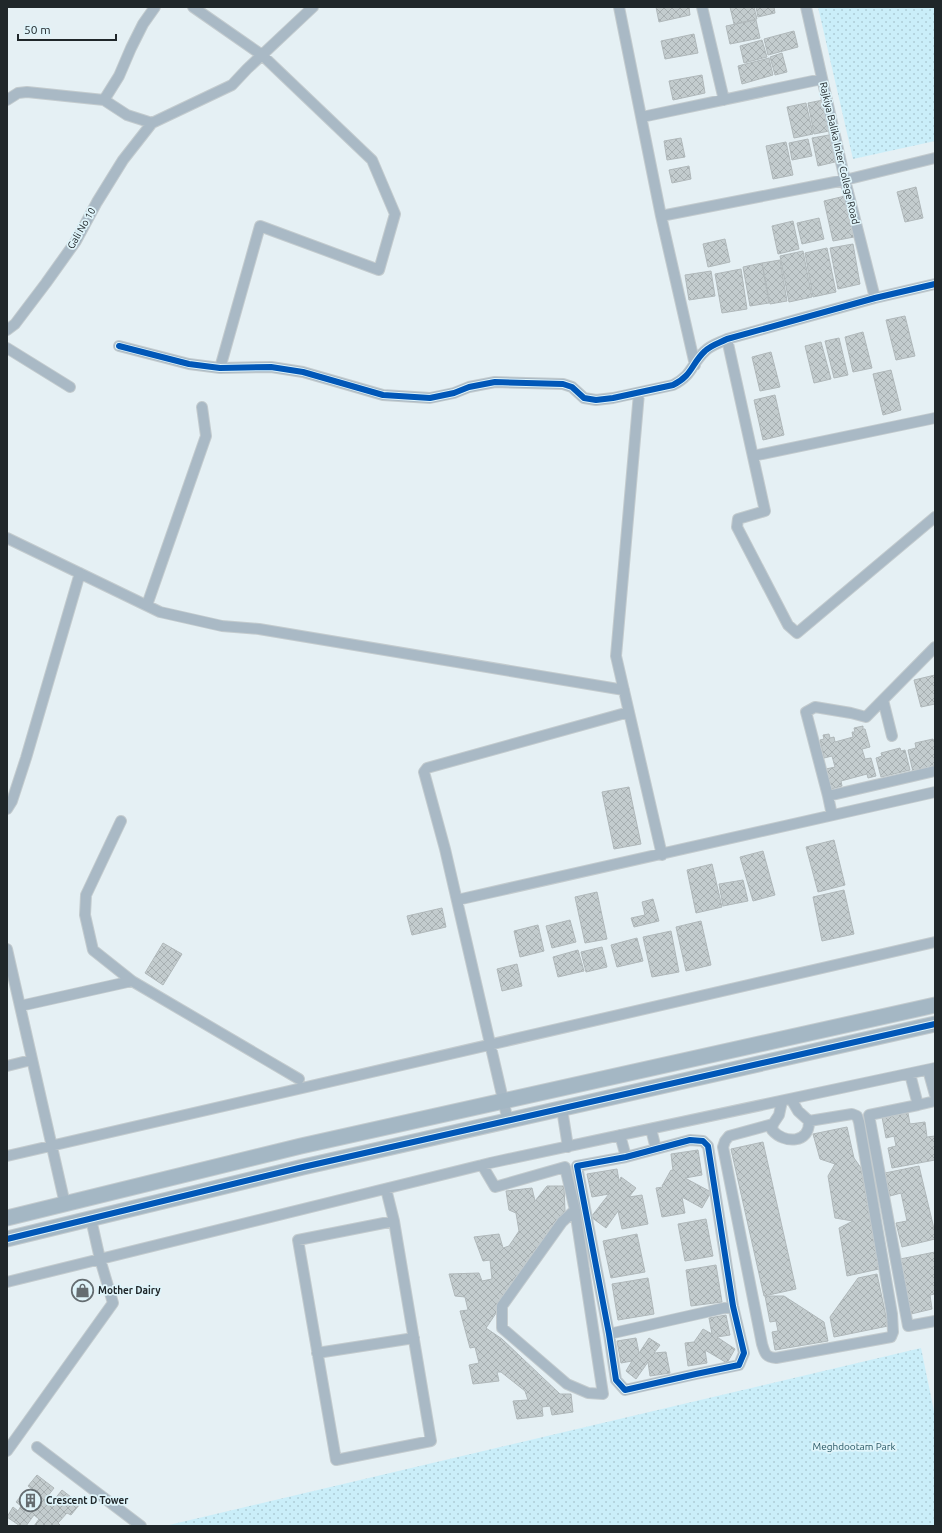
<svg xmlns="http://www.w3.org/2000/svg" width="942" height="1533" font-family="Ubuntu,sans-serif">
<defs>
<pattern id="park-dots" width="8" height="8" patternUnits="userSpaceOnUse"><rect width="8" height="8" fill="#caeef9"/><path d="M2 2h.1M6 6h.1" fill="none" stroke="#adccd6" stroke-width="1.8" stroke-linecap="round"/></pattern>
<pattern id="building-cross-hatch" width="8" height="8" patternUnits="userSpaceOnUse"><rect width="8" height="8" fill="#c3ccce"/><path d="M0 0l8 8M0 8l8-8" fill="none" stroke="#a7afb1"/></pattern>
</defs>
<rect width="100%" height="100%" fill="#e5f0f4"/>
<!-- park -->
<path fill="url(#park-dots)" d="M818 7H935V141L853 159Z
M921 1348 935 1416V1526H171L169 1525Z"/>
<!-- building -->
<path fill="url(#building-cross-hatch)" stroke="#b0b8ba" d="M656 7H689L690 15 659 22Z
M730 7H754L757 19 734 24Z
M756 7H774L775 13 758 17Z
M756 20 760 38 730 44 726 26Z
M794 31 798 47 768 55 764 39Z
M694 34 698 53 665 59 661 41Z
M762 40 767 57 744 63 740 46Z
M782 53 787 72 775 75 770 57Z
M769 58 773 75 742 84 738 66Z
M702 75 705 93 673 100 669 81Z
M823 100 829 131 814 134 808 103Z
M806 103 813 134 794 138 787 107Z
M829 135 835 162 818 166 812 138Z
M681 138 685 157 667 160 664 141Z
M808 139 812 156 792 160 789 143Z
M786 142 793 175 773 179 766 146Z
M689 166 691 179 672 183 669 170Z
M916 187 923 218 905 222 897 192Z
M845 196 854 237 833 241 824 201Z
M819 218 824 239 802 244 797 223Z
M793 221 799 249 778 254 772 226Z
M725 239 730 262 708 267 703 244Z
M853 244 860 284 838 289 830 248Z
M827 248 836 292 813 297 805 253Z
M803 251 812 297 789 302 780 256Z
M780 260 787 301 770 304 762 263Z
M762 263 769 303 750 306 743 267Z
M741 269 747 309 722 313 715 274Z
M711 271 715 296 689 300 685 275Z
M905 316 915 356 896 360 886 320Z
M863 332 872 368 853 372 845 337Z
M839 338 848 375 834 378 825 341Z
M821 342 831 379 814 383 805 346Z
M771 352 780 387 760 391 752 357Z
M891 370 901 410 883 415 873 374Z
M775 395 784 435 763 440 754 400Z
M935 675V704L921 707 914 680Z
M863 726V729H865L870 747 862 749 865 759 871 758 876 776 868 778 867 774 841 781 842 786 831 789 826 769 835 767 832 756 824 758 820 740 824 739 823 735 829 734 830 738 834 737 835 742 853 737 852 732H855L854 728Z
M933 739 935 744V767L913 772 908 750 916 748 915 743Z
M900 748 901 751 905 750 910 770 881 777 876 758 882 756 881 753Z
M629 787 641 844 614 849 602 792Z
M834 840 845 885 818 892 806 847Z
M763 851 775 895 753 901 740 857Z
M712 864 722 907 696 913 687 870Z
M743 880 748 901 723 906 719 884Z
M844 890 854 934 822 941 813 897Z
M597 892 607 939 585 943 575 897Z
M653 899 659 921 634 927 631 918 645 915 642 902Z
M442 908 446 927 412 935 407 916Z
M570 920 576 942 552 948 546 926Z
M701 921 711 965 686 971 676 927Z
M538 925 544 951 520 957 514 931Z
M671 931 679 972 652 977 643 937Z
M637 938 643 961 617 967 611 945Z
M163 943 182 954 163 985 145 973Z
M602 947 607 967 586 972 581 952Z
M578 950 584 971 558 977 553 957Z
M517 964 522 986 502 991 497 969Z
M908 1113 910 1124 925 1122 927 1137 935 1136V1160L892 1168 888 1148 896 1146 894 1136 886 1138 882 1117Z
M847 1127 854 1158 861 1168 879 1269 847 1276 839 1228 853 1221 835 1218 828 1176 835 1164 820 1159 813 1134Z
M763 1142 796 1289 764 1296 731 1149Z
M698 1150 702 1175 685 1178 711 1192 702 1208 682 1197 685 1213 662 1217 656 1188 663 1187 662 1186 671 1170 673 1171 671 1154Z
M919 1166 935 1233V1239L902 1247 896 1223 907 1221 901 1193 890 1196 885 1173Z
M617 1169 619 1181 621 1177 636 1188 629 1197 642 1195 648 1224 622 1229 618 1211 606 1228 591 1217 609 1194 592 1197 587 1174Z
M547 1186H564L565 1211 486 1328 502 1339 560 1394H571L573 1412 552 1415 550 1406 542 1407 543 1416 517 1419 513 1401 528 1400 525 1391 501 1372H497L499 1381 473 1384 469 1365 479 1363 475 1347 470 1348 460 1311 468 1310 465 1297 455 1296 449 1274 479 1273 482 1281 492 1279 490 1260 483 1261 474 1237 499 1234 503 1248 509 1246 519 1231 516 1213 509 1210 506 1191 532 1188 535 1201Z
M706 1219 713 1256 685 1261 678 1224Z
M637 1234 645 1272 611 1278 603 1241Z
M935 1252V1294L930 1295 932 1309 911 1314 900 1259Z
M716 1265 722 1302 691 1306 686 1270Z
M877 1274 888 1326 834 1337 830 1317 858 1278Z
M648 1278 654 1314 618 1320 612 1284Z
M765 1296H784L824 1322 828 1341 775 1350 772 1332 778 1331 776 1321 770 1322Z
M726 1315 730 1335 717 1337 735 1349 727 1363 705 1350 707 1363 688 1366 685 1343 694 1342 703 1329 712 1334 709 1318Z
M636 1338 639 1353 649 1338 660 1345 654 1353 666 1352 670 1373 650 1376 648 1362 636 1379 626 1371 632 1361 621 1363 617 1341Z
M37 1475 54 1488 44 1501 50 1505 62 1490 80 1504 71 1515 67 1513 58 1523 61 1526H34L39 1519 34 1515 26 1526H20L7 1517 13 1507 18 1511 21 1506 16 1502 21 1496 26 1500 33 1490 28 1486Z"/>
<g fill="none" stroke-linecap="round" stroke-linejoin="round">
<defs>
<path id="street" d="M155 7 143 24 131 48 119 76 104 100 127 115 152 123 232 85 247 69 313 7
M193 7 262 55 372 160 395 214 379 270 260 226 220 368
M619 7 661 216 695 365
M702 7 724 100
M806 7 845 180 875 298
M7 100 18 93 27 92 104 100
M642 117 822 79
M661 216 845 180 935 158
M7 330 15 324 46 283 76 241 97 202 123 160 152 123
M727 339 765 511 738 519 737 527 788 625 797 633 935 517
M119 346 189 364 220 368 271 367 303 372 383 395 430 398 454 393 469 387 495 382 563 384 572 387 584 398 596 400 613 398 673 385C693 375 691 364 705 351 711 345 719 343 727 339L875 298 935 284
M7 348 70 387
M639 393 616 656 662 855
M753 456 935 418
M7 538 160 612 222 626 259 629 624 690
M147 605 206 436 202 407
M935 647 866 717 851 713 815 707 806 712 828 796 935 771
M883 700 892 736
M828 796 832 815
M7 809 12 801 26 758 80 573
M457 900 935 792
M7 949 65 1204
M132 981 299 1079
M20 1006 132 981 93 950 85 915 86 895 121 821
M7 1066 31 1060
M928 1070 935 1095
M910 1074 918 1105 869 1115 908 1326 935 1321
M782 1101 779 1115 773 1124 772 1130C784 1144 810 1144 809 1121L798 1111 791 1099
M918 1105 935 1101
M562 1109 568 1147
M508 1121 445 849 424 772 427 768 629 712
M773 1124 729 1136 725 1141 723 1147 762 1344C765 1353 765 1357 776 1358L891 1337 893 1332 892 1314 859 1122 857 1116 852 1114 809 1121
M651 1129 656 1149
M620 1135 626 1157
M690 1140 703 1141 708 1146 733 1306 744 1353 739 1365 696 1374 625 1390 616 1380 609 1334 577 1166 626 1157Z
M7 1156 935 942
M482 1165 495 1187 565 1167 575 1210 603 1394 588 1393 567 1384 502 1328V1306L562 1222 575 1210
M386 1189 394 1221 431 1441 336 1460 298 1240 394 1221
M7 1282 490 1163 935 1068
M609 1334 733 1306
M317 1353 414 1338
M37 1447 141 1526
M7 1451 113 1303 100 1259 91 1219"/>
<path id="secondary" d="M7 1218 301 1146 935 1005
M7 1239 303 1167 935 1024"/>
</defs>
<!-- street casing -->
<use href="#street" stroke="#c3cbce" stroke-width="12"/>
<!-- secondary casing -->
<use href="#secondary" stroke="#c3cbce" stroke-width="17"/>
<!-- street -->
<use href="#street" stroke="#a9b9c5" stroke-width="10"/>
<!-- secondary -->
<use href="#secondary" stroke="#a4b7c4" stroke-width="15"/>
<defs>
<path id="cycleway" d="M119 346 189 364 220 368 271 367 303 372 383 395 430 398 454 393 469 387 495 382 563 384 572 387 584 398 596 400 613 398 673 385C693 375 691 364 705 351 711 345 719 343 727 339L875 298 935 284
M690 1140 703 1141 708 1146 733 1306 744 1353 739 1365 696 1374 625 1390 616 1380 609 1334 577 1166 626 1157Z
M7 1239 303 1167 935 1024"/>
</defs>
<!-- cycleway casing -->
<use href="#cycleway" stroke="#dff4fa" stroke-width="8"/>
<!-- cycleway -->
<use href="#cycleway" stroke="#0057b8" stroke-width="6"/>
</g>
<!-- icons -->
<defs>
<symbol id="shop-ring" viewBox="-11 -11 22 22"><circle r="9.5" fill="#dff4fa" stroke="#656d71" stroke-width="1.5"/><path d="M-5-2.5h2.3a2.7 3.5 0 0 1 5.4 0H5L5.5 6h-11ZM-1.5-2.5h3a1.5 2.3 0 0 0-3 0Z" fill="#656d71"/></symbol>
<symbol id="building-ring" viewBox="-11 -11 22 22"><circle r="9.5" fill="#dff4fa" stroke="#656d71" stroke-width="1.5"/><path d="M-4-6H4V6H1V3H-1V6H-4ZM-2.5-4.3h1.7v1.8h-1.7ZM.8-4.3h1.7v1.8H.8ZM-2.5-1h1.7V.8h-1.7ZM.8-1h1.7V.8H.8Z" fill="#656d71"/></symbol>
</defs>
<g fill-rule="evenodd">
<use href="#shop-ring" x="70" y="1278" width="25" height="25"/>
<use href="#building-ring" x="18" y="1488" width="25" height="25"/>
</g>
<g text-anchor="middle" stroke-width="3.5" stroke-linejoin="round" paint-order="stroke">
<!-- street labels -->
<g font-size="10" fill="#20272a" stroke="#dff4fa">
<text transform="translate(840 153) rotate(77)" y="4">Rajkiya Balika Inter College Road</text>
<text transform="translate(81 228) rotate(-60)" y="4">Gali No 10</text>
</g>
<!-- poi labels -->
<g font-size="10" font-weight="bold" fill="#20272a" stroke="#dff4fa" text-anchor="start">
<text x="98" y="1294">Mother Dairy</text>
<text x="46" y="1504">Crescent D Tower</text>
</g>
<!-- park labels -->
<g font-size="10" fill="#275663" stroke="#dff4fa">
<text x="854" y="1450">Meghdootam Park</text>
</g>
</g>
<!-- border -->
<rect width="942" height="1533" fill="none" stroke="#20272a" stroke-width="16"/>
<!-- scale -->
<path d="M18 34v6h98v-6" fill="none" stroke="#20272a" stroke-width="2"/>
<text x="24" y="34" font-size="12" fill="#20272a" stroke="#dff4fa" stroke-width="3" paint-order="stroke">50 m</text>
</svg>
